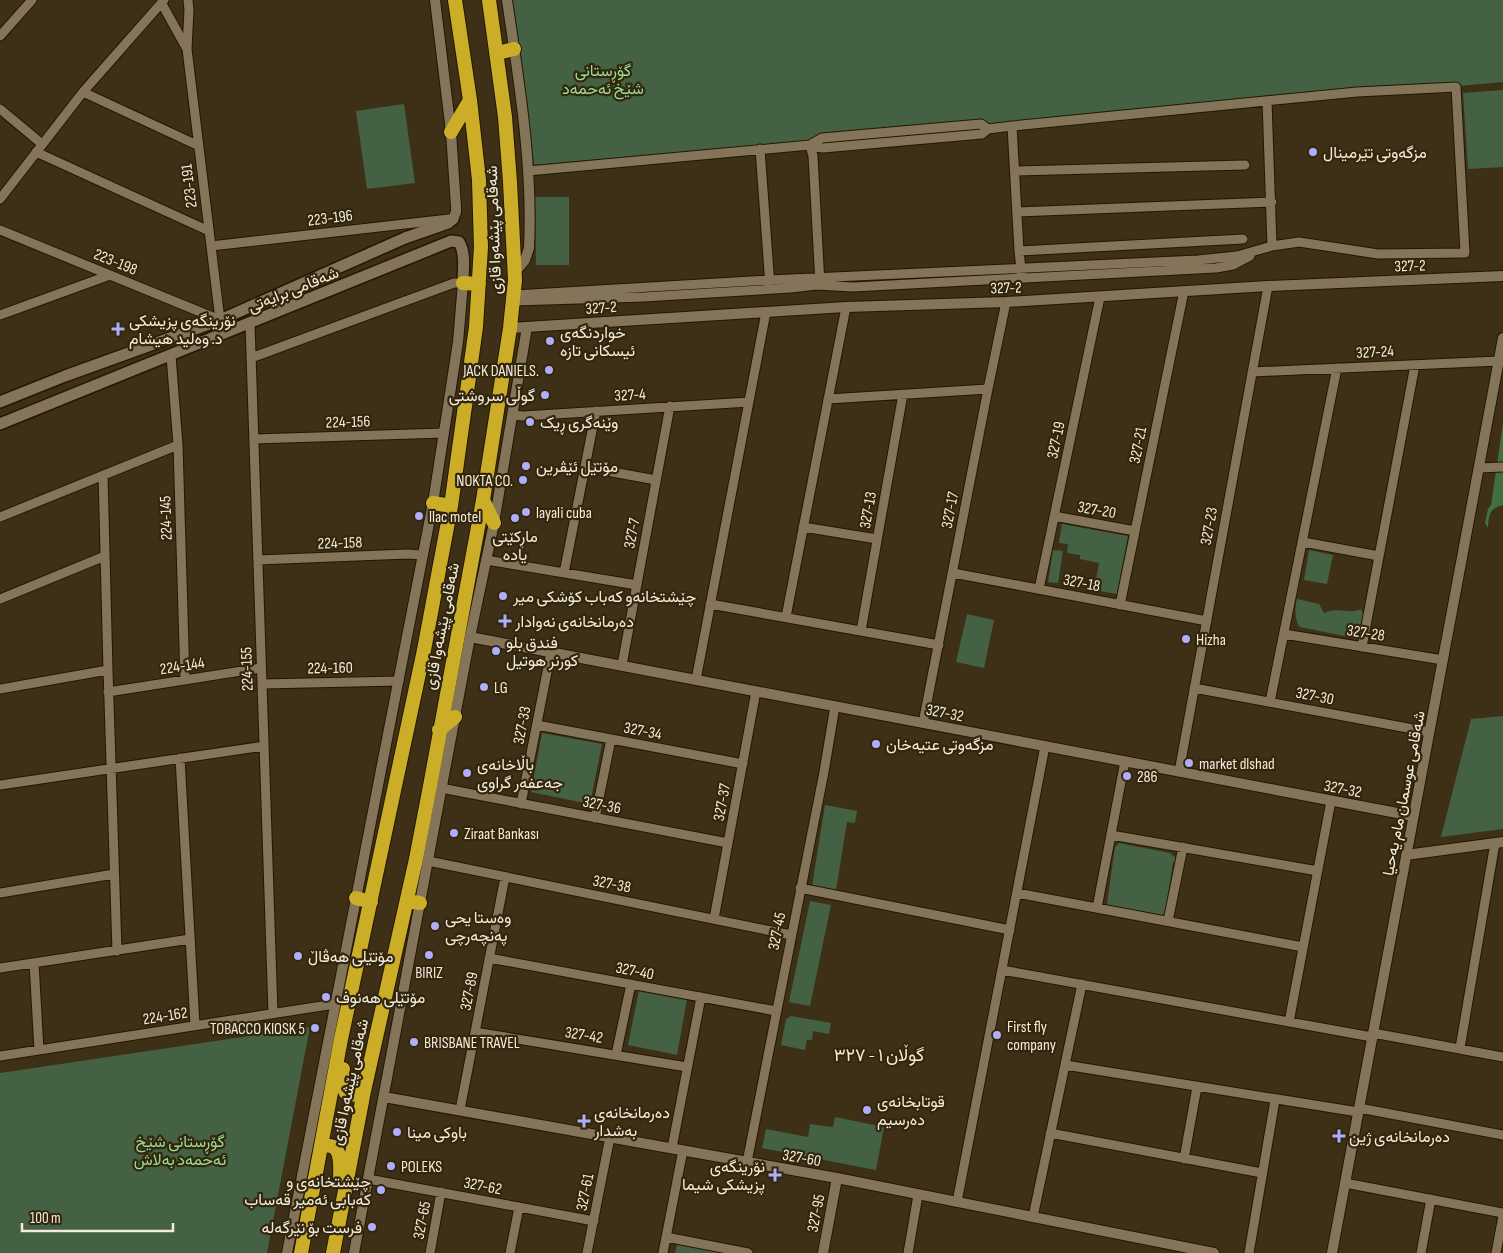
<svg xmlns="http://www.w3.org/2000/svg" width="1503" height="1253" font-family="'Sofia Sans Condensed',Vazirmatn,sans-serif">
<rect width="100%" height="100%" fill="#3d3017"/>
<!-- green -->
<path fill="#446143" d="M512 0H1503V82L1339 97 1267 101 534 165Z
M1503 90V167L1468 169 1463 93Z
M404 104 415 183 367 189 356 111Z
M535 197H569V265H536Z
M1062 524 1128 536 1117 594 1094 590 1099 563 1080 559V555L1067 553 1068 544 1059 543Z
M1053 550 1063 551 1058 583 1048 582Z
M1309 550 1333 555 1327 584 1304 580Z
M1297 599 1319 604 1324 613C1339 606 1349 615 1361 609L1364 616 1359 639 1300 627C1294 620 1295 608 1297 599Z
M967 614 994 620 984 668 956 662Z
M1503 716V829L1441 837 1471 719Z
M542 733 602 744 590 804 531 792Z
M825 805 857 811 855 823 847 822 836 890 812 886Z
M1119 843 1170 853 1177 859 1173 863 1165 913 1162 916 1109 906 1107 903 1115 847Z
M810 901 831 905 810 1006 789 1002Z
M639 990 687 999 677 1055 628 1045Z
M791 1016 831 1023 829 1034 813 1031 812 1040H807L805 1050 781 1045 786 1019Z
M310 1027 267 1253H0V1073Z
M835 1117 884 1127 876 1170 762 1148 766 1129 808 1137 810 1124 833 1127Z
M678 1240 736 1253H675Z"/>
<!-- forest -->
<path fill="#407040" d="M1503 423V505C1489 509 1489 514 1488 528L1485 523 1488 509 1491 505Z"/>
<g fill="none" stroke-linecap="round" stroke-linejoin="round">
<defs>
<path id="minor" d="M162 4 187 49
M0 36 32 0
M83 92 199 146
M1267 101 1272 246
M0 109 42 144
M981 124 988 129 982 134 823 148 810 145 822 138Z
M988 129 1012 126
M760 149 770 286
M36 152 209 231
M528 171 810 145 813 156 820 284
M1015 171 1245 165
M0 199 83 92 164 0
M1017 212 1272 202
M0 230 220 320 187 49 189 10 188 0
M211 246 449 219
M1019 251 1243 239
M514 295 769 280 1198 260 1237 256 1272 246 1299 242 1378 254 1465 253 1456 87 1357 92 1012 126 1019 251 1022 278
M513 301 644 297 791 288 816 285 853 287 1216 268 1233 265 1250 256
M0 315 110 275
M250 324 273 1013
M171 356 178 445 185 680
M251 358 454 283H463
M1252 372 1499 361
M828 399 988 389
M513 415 523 416 749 402
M254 439 444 433
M585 467 656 480
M1479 468 1503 467
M103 475 108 670 117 951
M1054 516 1135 531
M0 517 178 445
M803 527 877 539
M1303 542 1379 556
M258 560 407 554 423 555
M486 560 637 585
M564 573 596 411
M953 573 1207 621
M1039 589 1100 297
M0 599 105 556
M710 604 939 645
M1120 605 1184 291
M786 617 846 307
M861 631 903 394
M1284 634 1443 660
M1362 647 1415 365
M622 665 670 406
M696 680 766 312
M262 684 399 681
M1194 688 1429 732
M0 689 108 670
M108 692 261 668
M1270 702 1337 368
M923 723 988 389 1006 302
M537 725 743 764
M180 758 195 1025
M1179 772 1268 286
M0 785 264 746
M441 788 728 843
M521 804 551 652
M595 818 611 739
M1111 835 1318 871
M428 861 791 935
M800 888 1010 930
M0 893 114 874
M1017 893 1303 947
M1097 908 1125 761
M714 919 756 691
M1168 921 1183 847
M489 958 776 1011
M34 963 39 1050
M0 968 190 939
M1002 970 1372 1037
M1289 1022 1331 801
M475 1032 687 1067
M1373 1033 1503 1057
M1460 1048 1495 843
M616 1055 631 984
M0 1056 335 1004
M1065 1065 1358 1112
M1359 1108 1503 1135
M460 1110 505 877
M1050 1133 1262 1173
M672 1148 701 997
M1184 1159 1197 1087
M747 1162 824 772 835 706
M368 1179 594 1221
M1345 1183 1503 1213
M957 1202 1045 746
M1033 1217 1082 984
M666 1237 748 1253
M430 1253 441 1192
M510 1253 519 1207
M587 1253 610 1137
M663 1253 683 1150
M908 1253 918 1195
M1249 1253 1275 1100
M1421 1253 1431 1199
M1496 1253 1503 1216"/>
<path id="tertiary" d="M435 0 451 132 456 207V212L453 219
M507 0C519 82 533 165 529 248L525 260 515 272
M510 328 846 307 1006 302 1268 286 1503 276
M470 637 1413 816
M1406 855 1503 842
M384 1097 837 1178 1214 1253
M287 1253 433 503 458 342 463 283
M354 1253 470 637 494 523 527 327
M823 1253 837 1178
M1332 1253 1503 338"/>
<path id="secondary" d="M0 402 65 376 220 320 405 238 448 223 453 219
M0 424 451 241 459 242C466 254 463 269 463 283"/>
<path id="trunk" d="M497 53 514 49
M451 132 470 100
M463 283 479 284
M483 500 494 523
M433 503 451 506
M439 730 455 717
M356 898 371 902
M407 901 420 903
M343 1069 341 1083 346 1093 357 1095 364 1091
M321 1147C344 1139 340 1168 340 1181
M301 1253 341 1039 424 650 451 506 476 327 481 247 479 180 470 100 455 0
M333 1253 364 1091 416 859 430 786 483 500 510 328 515 280 510 182 505 117 489 0"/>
</defs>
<!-- minor casing -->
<use href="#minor" stroke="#241701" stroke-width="11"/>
<!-- tertiary casing -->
<use href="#tertiary" stroke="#241701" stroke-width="12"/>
<!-- secondary casing -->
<use href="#secondary" stroke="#241701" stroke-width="14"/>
<!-- trunk casing -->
<use href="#trunk" stroke="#241701" stroke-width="16"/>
<!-- minor -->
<use href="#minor" stroke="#83745a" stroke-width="9"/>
<!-- tertiary -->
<use href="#tertiary" stroke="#83745a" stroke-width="10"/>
<!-- secondary -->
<use href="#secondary" stroke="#83745a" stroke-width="11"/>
<!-- trunk -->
<use href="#trunk" stroke="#ccad28" stroke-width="14"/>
</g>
<!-- markers -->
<g fill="#aeaefb" stroke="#32260d" stroke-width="2">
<circle cx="1313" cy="152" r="5"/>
<path d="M115.5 321.5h5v5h5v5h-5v5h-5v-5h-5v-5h5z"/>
<circle cx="550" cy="341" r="5"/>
<circle cx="549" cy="370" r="5"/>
<circle cx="545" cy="395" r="5"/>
<circle cx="530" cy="422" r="5"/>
<circle cx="526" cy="466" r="5"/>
<circle cx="523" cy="480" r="5"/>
<circle cx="526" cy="512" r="5"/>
<circle cx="419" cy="516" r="5"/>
<circle cx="515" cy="518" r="5"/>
<circle cx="503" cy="596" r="5"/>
<path d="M502.5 613.5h5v5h5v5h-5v5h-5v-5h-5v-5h5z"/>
<circle cx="1186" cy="639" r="5"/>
<circle cx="496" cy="651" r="5"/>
<circle cx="484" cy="687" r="5"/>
<circle cx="876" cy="744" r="5"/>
<circle cx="1189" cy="763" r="5"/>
<circle cx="467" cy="773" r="5"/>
<circle cx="1127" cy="776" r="5"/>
<circle cx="454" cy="833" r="5"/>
<circle cx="435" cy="926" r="5"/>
<circle cx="429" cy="955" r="5"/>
<circle cx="298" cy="956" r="5"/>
<circle cx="326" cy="997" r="5"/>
<circle cx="315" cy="1028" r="5"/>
<circle cx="997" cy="1035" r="5"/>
<circle cx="414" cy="1042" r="5"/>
<circle cx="867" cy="1110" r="5"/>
<path d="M581.5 1113.5h5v5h5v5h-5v5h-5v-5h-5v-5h5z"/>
<circle cx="397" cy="1132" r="5"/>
<path d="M1336.5 1128.5h5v5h5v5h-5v5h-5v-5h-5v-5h5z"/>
<circle cx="391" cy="1166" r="5"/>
<path d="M772.5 1167.5h5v5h5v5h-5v5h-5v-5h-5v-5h5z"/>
<circle cx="381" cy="1190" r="5"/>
<circle cx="372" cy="1227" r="5"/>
</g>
<g text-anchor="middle" stroke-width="4.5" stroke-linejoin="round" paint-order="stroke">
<!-- park labels -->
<g font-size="16" fill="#97dd96" stroke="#32260d">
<text x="603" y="76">گۆڕستانی<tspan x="603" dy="18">شێخ ئەحمەد</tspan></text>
<text x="180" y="1147">گۆڕستانی شێخ<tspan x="180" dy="18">ئەحمەد بەلاش</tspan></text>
</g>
<!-- poi labels -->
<g font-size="16" fill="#f3ebdc" stroke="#32260d" text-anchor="start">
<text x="1323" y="158">مزگەوتی تێرمینال</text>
<text x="129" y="326">نۆرینگەی پزیشکی<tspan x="129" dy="18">د. وەلید هیشام</tspan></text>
<text x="560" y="338">خواردنگەی<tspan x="560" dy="18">ئیسکانی تازە</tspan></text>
<text x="539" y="376" text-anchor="end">JACK DANIELS.</text>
<text x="535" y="401" text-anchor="end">گوڵی سروشتی</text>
<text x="540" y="428">وێنەگری ڕیک</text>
<text x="536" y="472">مۆتێل ئێڤرین</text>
<text x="513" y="486" text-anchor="end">NOKTA CO.</text>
<text x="536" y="518">layali cuba</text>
<text x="429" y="522">llac motel</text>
<text x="515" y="542" text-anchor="middle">ماڕکێتی<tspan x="515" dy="18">یادە</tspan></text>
<text x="513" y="602">چێشتخانەو کەباب کۆشکی میر</text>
<text x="515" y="627">دەرمانخانەی نەوادار</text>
<text x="1196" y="645">Hizha</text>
<text x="506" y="648">فندق بلو<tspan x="506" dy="18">كورنر هوتيل</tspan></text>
<text x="494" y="693">LG</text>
<text x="886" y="750">مزگەوتی عتیەخان</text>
<text x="1199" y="769">market dlshad</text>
<text x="477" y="770">باڵاخانەی<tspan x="477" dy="18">جەعفەر گراوی</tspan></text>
<text x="1137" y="782">286</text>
<text x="464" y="839">Ziraat Bankası</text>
<text x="445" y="923">وەستا یحی<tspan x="445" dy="18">پەنچەرچی</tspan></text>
<text x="308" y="962">مۆتێلی هەڤاڵ</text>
<text x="429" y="978" text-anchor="middle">BIRIZ</text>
<text x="336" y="1003">مۆتێلی هەنوف</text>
<text x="1007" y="1032">First fly<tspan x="1007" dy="18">company</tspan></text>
<text x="305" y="1034" text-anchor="end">TOBACCO KIOSK 5</text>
<text x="424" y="1048">BRISBANE TRAVEL</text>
<text x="877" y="1107">قوتابخانەی<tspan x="877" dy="18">دەرسیم</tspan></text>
<text x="594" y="1118">دەرمانخانەی<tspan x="594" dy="18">بەشدار</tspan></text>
<text x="407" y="1138">باوکی مینا</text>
<text x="1349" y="1142">دەرمانخانەی ژین</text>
<text x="401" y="1172">POLEKS</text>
<text x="765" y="1172" text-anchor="end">نۆرینگەی<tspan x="765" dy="18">پزیشکی شیما</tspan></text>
<text x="371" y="1187" text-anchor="end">چێشتخانەی و<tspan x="371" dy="18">کەبابی ئەمیر قەساب</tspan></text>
<text x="362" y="1233" text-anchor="end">فرست بۆ نێرگەلە</text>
</g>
<!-- street labels -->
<g font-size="16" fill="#f3ebdc" stroke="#32260d">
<text transform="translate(188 186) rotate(-97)" y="6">223-191</text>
<text transform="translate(330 217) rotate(-7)" y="6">223-196</text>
<text transform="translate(493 230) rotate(-92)" y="6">شەقامی پێشەوا قازی</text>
<text transform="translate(116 261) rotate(22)" y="6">223-198</text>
<text transform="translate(1410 265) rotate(-2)" y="6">327-2</text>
<text transform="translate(1006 287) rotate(-2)" y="6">327-2</text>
<text transform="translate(293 289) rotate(-22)" y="6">شەقامی برایەتی</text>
<text transform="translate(601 307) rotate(-4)" y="6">327-2</text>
<text transform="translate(1375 351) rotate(-3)" y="6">327-24</text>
<text transform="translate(630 394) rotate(-3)" y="6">327-4</text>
<text transform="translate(348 421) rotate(-2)" y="6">224-156</text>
<text transform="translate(1055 440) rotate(-78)" y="6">327-19</text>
<text transform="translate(1137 445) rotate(-79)" y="6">327-21</text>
<text transform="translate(1097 509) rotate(10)" y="6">327-20</text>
<text transform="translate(867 510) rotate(-80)" y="6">327-13</text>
<text transform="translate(949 510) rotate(-79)" y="6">327-17</text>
<text transform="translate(165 518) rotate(-92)" y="6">224-145</text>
<text transform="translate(1208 526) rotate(-80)" y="6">327-23</text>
<text transform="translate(631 533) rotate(-79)" y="6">327-7</text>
<text transform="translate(340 542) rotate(-2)" y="6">224-158</text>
<text transform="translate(1082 582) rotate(11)" y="6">327-18</text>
<text transform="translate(441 626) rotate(-79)" y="6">شەقامی پێشەوا قازی</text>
<text transform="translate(1366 632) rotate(9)" y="6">327-28</text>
<text transform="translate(182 665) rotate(-9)" y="6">224-144</text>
<text transform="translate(330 667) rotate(-1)" y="6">224-160</text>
<text transform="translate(246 669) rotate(-92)" y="6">224-155</text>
<text transform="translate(1315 695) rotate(11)" y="6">327-30</text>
<text transform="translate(945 712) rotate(11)" y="6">327-32</text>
<text transform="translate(521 725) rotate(-79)" y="6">327-33</text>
<text transform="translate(643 730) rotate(11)" y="6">327-34</text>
<text transform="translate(1343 788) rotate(11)" y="6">327-32</text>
<text transform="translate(1403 793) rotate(-79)" y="6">شەقامی عوسمان مام یەحیا</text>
<text transform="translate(721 802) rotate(-80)" y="6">327-37</text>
<text transform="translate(602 804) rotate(11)" y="6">327-36</text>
<text transform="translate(612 883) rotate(11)" y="6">327-38</text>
<text transform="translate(776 931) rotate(-79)" y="6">327-45</text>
<text transform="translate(635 970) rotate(11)" y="6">327-40</text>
<text transform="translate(468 991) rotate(-79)" y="6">327-89</text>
<text transform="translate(165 1015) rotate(-9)" y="6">224-162</text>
<text transform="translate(584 1034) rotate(9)" y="6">327-42</text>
<text transform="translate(349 1082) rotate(-78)" y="6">شەقامی پێشەوا قازی</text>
<text transform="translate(802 1157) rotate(10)" y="6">327-60</text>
<text transform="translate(483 1185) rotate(11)" y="6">327-62</text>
<text transform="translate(584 1192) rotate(-79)" y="6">327-61</text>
<text transform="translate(815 1213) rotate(-79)" y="6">327-95</text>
<text transform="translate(421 1220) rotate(-79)" y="6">327-65</text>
</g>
<!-- neighbourhood labels -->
<g font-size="18" fill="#f3ebdc" stroke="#32260d">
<text x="879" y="1061">گوڵان ١ - ٣٢٧</text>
</g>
</g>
<!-- scale -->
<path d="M22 1223v8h151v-8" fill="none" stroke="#f3ebdc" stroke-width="2.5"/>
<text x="30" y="1223" font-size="15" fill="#f3ebdc" stroke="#32260d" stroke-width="4" paint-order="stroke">100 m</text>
</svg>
